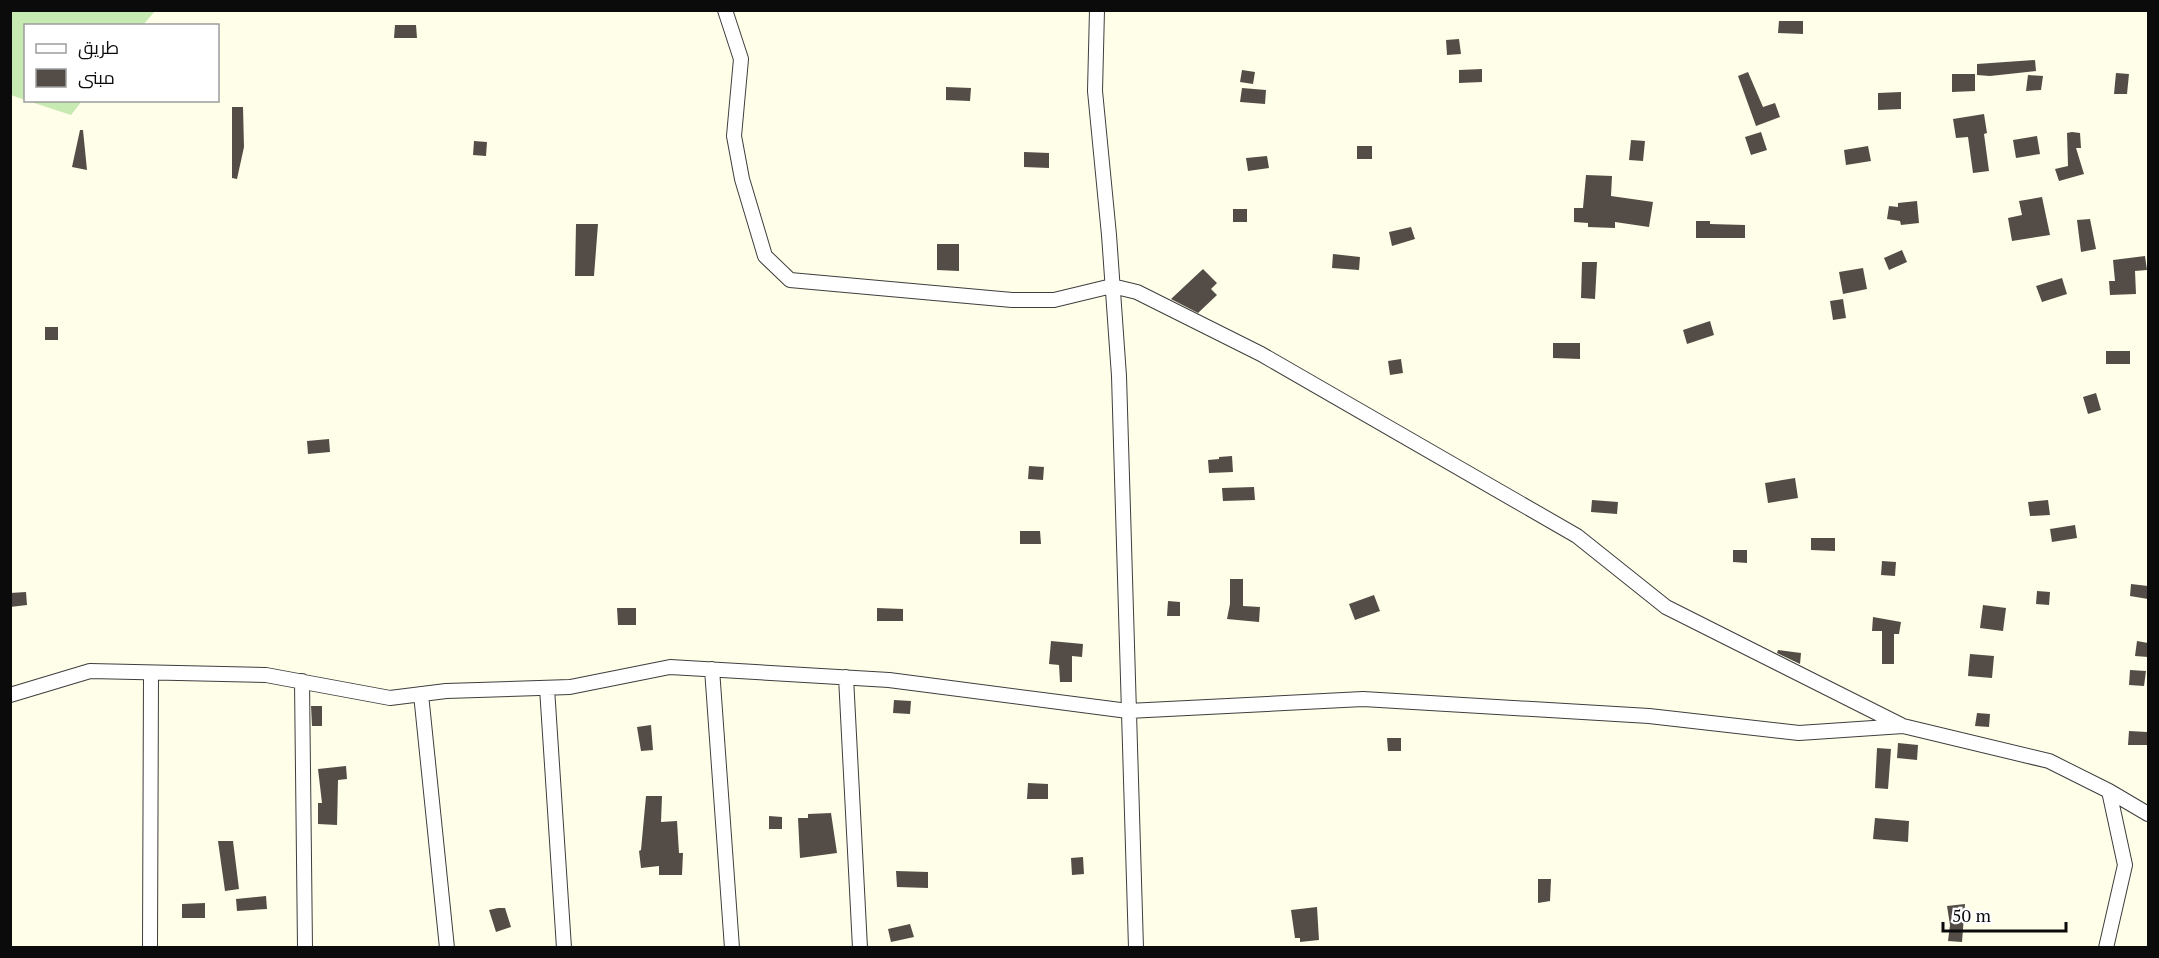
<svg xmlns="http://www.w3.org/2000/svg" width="2159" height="958" font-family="'PT Serif',Cairo,serif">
<rect width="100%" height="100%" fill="#fffee8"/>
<!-- green -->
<path fill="#c7eab2" d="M11 10H155V11L143 25 26 26 25 100 11 95Z
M28 101 82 100V101L71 115Z"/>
<!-- building -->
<path fill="#544d47" d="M1779 21H1803V34L1778 33Z
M395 25H416L417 38H394Z
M1459 39 1461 54 1447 55 1446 40Z
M2035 60 2036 71 1990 76 1977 75V64Z
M1482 69V82L1459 83V70Z
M1242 70 1255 72 1253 84 1240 82Z
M1748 72 1763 107 1775 103 1780 117 1756 126 1738 76Z
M2116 73 2129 74 2127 94H2114Z
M1952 74H1975V91L1952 92Z
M2028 75 2043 76 2041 90 2026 91Z
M946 87 971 88 970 101 946 100Z
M1242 88 1266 90 1265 104 1240 102Z
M1901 92V109L1878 110V93Z
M232 107H243L244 147 237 179 232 178Z
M1984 114 1987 133 1984 134 1989 171 1973 173 1968 137 1956 138 1953 119Z
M80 130H83L87 170 72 167Z
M1761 132 1767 150 1751 155 1745 137Z
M2072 132 2080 133 2081 148H2076L2084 174 2059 181 2055 169 2068 166 2067 133Z
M2037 136 2040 154 2016 158 2013 140Z
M1631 140 1645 141 1643 161 1629 160Z
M474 141 487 142 486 156 473 155Z
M1357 146H1372V159H1357Z
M1868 146 1871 161 1846 165 1844 150Z
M1024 152 1049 153V168L1024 167Z
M1267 156 1269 168 1248 171 1246 158Z
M1586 175 1612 176 1611 196 1653 202 1649 227 1615 222V228L1588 227V223L1574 222V208H1583Z
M2042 197 2050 235 2012 241 2008 218 2022 215 2019 201Z
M1917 201 1919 223 1901 225 1900 221 1887 219 1889 206 1898 207V203Z
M1233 209H1247V222H1233Z
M2090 219 2096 249 2081 252 2077 220Z
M1696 221H1710V224L1745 225V238H1696Z
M576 224H598L594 276H575Z
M1411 227 1415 239 1392 246 1389 232Z
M937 244H959V271L937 270Z
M1902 250 1907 262 1889 270 1884 258Z
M1333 254 1360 257 1359 270 1332 268Z
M2145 256 2147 270 2135 271 2136 294 2110 295 2109 281H2115L2113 260Z
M1582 262H1597L1595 299 1581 298Z
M1863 268 1867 289 1843 294 1839 272Z
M1203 269 1217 283 1211 289 1217 295 1198 313 1171 299Z
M2062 278 2067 294 2042 302 2036 286Z
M1843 299 1846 318 1833 320 1830 301Z
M1710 321 1714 335 1687 344 1683 330Z
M45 327H58V340H45Z
M1553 343H1580V359L1553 358Z
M2106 351H2130V364H2106Z
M1401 359 1403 373 1390 375 1388 361Z
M2096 393 2101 410 2088 414 2083 397Z
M329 439 330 452 308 454 307 441Z
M1232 456 1233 472 1209 473 1208 460 1219 459V457Z
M1029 466 1044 467 1043 480 1028 479Z
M1795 478 1798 498 1768 503 1765 483Z
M1254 487 1255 500 1223 501 1222 488Z
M1592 500 1618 502 1617 514 1591 512Z
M2048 500 2050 515 2030 516 2028 502Z
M2075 525 2077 538 2052 542 2050 529Z
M1020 531H1040L1041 544H1020Z
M1811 538H1835V551L1811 550Z
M1733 550H1747V563L1733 562Z
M1882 561 1896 562 1895 576 1881 575Z
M1230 579H1243V606L1260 607 1259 622 1227 619 1230 604Z
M2131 584 2148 586V599L2130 596Z
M2037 591 2050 592 2049 605 2036 604Z
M26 592 27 605 10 607V593Z
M1374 595 1380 611 1355 620 1349 604Z
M1168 601 1180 602V616H1167Z
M1983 605 2006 608 2003 631 1980 628Z
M617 608H636V625H618Z
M877 608 903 609V621H877Z
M1873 617 1901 622 1899 634H1894V664H1882V631H1872Z
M1051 641 1083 644 1082 657 1072 656V682H1060L1059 665 1049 664Z
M2137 641 2148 643V657L2135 656Z
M1778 650 1801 653 1800 664 1777 653Z
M1970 654 1994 656 1992 678 1968 676Z
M2130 670 2146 671 2144 686 2129 685Z
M894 700 911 701 910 714 893 713Z
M311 706H322V726H312Z
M1977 713 1990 714 1989 727 1975 726Z
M651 725 653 750 641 751 637 727Z
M2129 731 2147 732V745H2128Z
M1387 738H1401V751H1388Z
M1898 743 1918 745 1917 760 1897 758Z
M1877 748 1891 749 1888 789 1875 788Z
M346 766 347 779 338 780 337 825 318 824V803H322L318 769Z
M1028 783 1048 784V799H1027Z
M646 796H662L661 822 677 821 679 853H683L682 875H659V866L641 868 639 851 641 850Z
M831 813 837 853 800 858 798 818H808V814Z
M769 816 782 817V829H769Z
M1875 818 1909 821 1908 842 1873 839Z
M218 841H233L239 889 225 891Z
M1083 857 1084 874 1072 875 1071 858Z
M896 871 928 872V888L897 887Z
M1538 879H1551L1550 901 1538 903Z
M266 896 267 909 237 911 236 899Z
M205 903V918H182V904Z
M1965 904 1962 942 1948 941 1950 925 1947 906Z
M1317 907 1319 940 1300 942V938H1295L1291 910Z
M498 908H505L511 927 496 932 489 910Z
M910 924 914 937 891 942 888 929Z"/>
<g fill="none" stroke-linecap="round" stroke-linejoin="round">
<defs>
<path id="street" d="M725 10 741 59 734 136 742 179 765 256 790 280 1012 300H1054L1112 286 1137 292 1261 354 1577 536 1666 607 1901 725
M1097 10 1095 91 1109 235 1119 376 1136 948
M712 669 732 948
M846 677 860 948
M302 681 305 948
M547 688 564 948
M421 694 447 948
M10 695 90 671 266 675 390 698 446 691 570 687 670 667 889 680 1128 711 1363 699 1649 716 1799 733 1903 726 2049 761 2109 791 2125 865 2106 948
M2109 791 2148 814
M150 948 151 673"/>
</defs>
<!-- street casing -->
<use href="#street" stroke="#3e3e3e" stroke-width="16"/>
<!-- street -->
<use href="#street" stroke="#fff" stroke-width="14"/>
</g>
<!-- border -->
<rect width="2159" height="958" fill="none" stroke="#0b0b0b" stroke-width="24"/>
<!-- legend -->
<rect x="24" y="24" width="195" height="78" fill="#ffffff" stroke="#9d9d9d" stroke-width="1.5"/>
<rect x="36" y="44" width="30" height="9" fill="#ffffff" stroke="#9d9d9d" stroke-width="1.5"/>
<text x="78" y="54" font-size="18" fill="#0b0b0b">طريق</text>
<rect x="36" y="69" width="30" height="18" fill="#544d47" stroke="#9d9d9d" stroke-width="1.5"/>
<text x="78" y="84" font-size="18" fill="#0b0b0b">مبنى</text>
<!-- scale -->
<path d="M1943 922v9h123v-9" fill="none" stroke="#0b0b0b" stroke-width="3"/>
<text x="1952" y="922" font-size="18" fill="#0b0b0b" stroke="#ffffff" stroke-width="4.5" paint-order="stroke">50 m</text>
</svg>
